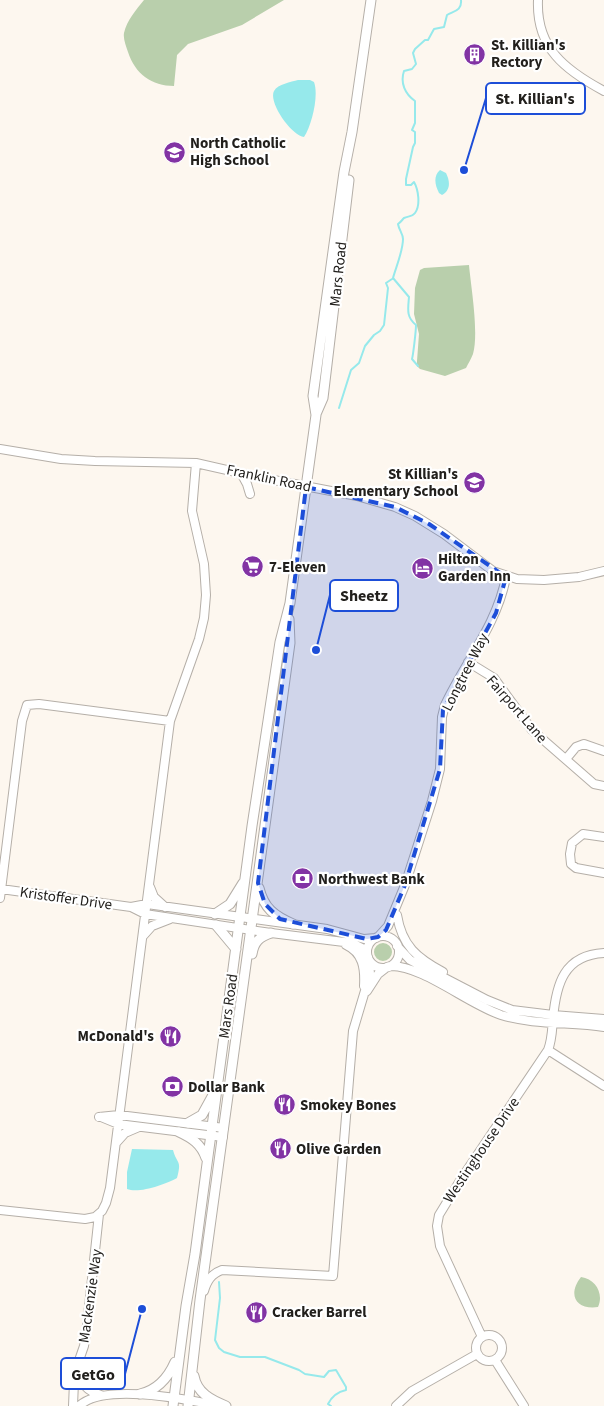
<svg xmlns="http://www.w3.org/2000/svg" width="604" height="1406" font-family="'Source Sans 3',sans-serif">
<rect width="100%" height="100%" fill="#fdf7ef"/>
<!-- green -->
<path fill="#b9cfac" d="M144 0H284L242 25 188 44 177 55 174 86C152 86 135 74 128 52 126 46 123 39 124 33 127 20 136 10 144 0Z
M469 265C471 287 479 333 473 354 471 359 468 364 466 368L445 376 420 369 417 366V361L419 334 414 314 415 288 420 270 424 268Z
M374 952a9 9 0 1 1 18 0a9 9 0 1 1-18 0Z
M581 1277C596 1279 604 1294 598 1307 576 1310 567 1295 581 1277Z"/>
<!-- water -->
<path fill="#96e9eb" d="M298 80H310L314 82C319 95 312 125 304 137 292 136 268 103 274 91 278 84 291 82 298 80Z
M440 170 446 173C450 181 451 190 442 195L439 193C435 185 433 176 440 170Z
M132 1149 173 1150C177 1165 182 1159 177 1178 166 1184 139 1194 127 1189V1172Z"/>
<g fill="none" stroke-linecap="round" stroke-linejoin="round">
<!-- stream -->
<path stroke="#96e9eb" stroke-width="2" d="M418 366 412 359C413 356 416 331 416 325 406 317 408 309 409 297L393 278C396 267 403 251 403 239 403 234 399 230 398 224 401 222 402 220 404 218 408 216 412 217 415 213 421 205 418 189 414 182L411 185H406V179L413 147 415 143V132L412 130 415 123V101C405 94 400 83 404 71L412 69 416 64 413 53 415 49 425 40H428L434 29 444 27 447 15C454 11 462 11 461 0
M339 408 351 370 359 363 365 346 374 335 380 331 384 325 388 288 386 283 392 279
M219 1282 220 1298 215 1340 219 1348 224 1352 240 1357H265L299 1370 305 1374 324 1377 329 1371 336 1370 346 1387V1390C337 1392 332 1396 328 1404L331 1406"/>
<defs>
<path id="minor" d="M538 0C536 48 565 70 604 91
M0 449 61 459 95 461 196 463 258 477 357 496 395 507 415 516 444 534 493 571 517 579 544 580 579 577 604 571
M241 473 247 484 250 494
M468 662 494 678 532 730 594 784 604 786
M566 759 576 747 584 744 604 751
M604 837 583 834 572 843 570 854 571 864 576 868 604 873
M150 887 154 897 165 907
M1 889 131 907 145 914 271 933 352 943 362 948 368 957
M0 898 22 721 27 705 39 704 170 721
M131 907 147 904 327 929 364 939 376 938
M397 915C402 946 417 958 443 972
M143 936 152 926 170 919
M367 952a16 16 0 1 1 32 0a16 16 0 1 1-32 0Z
M378 937 388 926 405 885 432 801 440 769 442 717 445 705C465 662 497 625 506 577
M346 945C363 953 365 968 364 986
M397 946 410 960 487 1000 512 1010 553 1015 604 1019
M390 966C422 965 468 1004 501 1015 534 1025 570 1022 604 1027
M367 991 378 974 387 967
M548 1050 604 1086
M99 1117 119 1115 224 1128
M101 1117 118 1124 223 1137
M116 1143 125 1133 139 1127
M0 1210 85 1219 95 1217 102 1211 106 1203 110 1188 170 721 199 639 204 618 206 595 204 564 192 511 196 463
M204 1291C207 1281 211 1274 222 1270L333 1276 353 1031 370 974 369 960
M476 1348a13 13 0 1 1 26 0a13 13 0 1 1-26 0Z
M482 1337 440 1246 437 1226 439 1215 461 1179 548 1050C552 1040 552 1030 553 1019 556 984 564 955 604 953
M495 1360 524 1406
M76 1369C81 1383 86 1391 101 1395
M73 1406 74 1382 76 1369 84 1346 87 1325 99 1214
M79 1406C104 1382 188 1400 221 1406
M396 1406 412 1391 477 1354"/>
<path id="major" d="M316 414 323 398 349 180
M259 888C264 908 274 916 293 924
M215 914 230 904 243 883
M216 925 236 949
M252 954C254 942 259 937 271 933
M188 1123 202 1115 213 1095
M179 1132C192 1138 201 1144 206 1158
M194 1376C197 1393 211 1400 226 1406
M140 1394C158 1390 168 1378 175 1362
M173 1406 186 1306 195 1254 252 826 280 642 290 603 316 415 313 396 344 172 352 132 371 0
M188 1406 200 1300 290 643 289 619"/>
</defs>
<!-- minor casing -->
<use href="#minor" stroke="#b5afa8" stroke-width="10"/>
<!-- major casing -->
<use href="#major" stroke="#b5afa8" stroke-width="11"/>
<!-- minor -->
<use href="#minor" stroke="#fff" stroke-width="8"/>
<!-- major -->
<use href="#major" stroke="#fff" stroke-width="9"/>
</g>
<!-- marked area -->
<path fill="#1d4ed8" fill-opacity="0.2" stroke="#1d4ed8" stroke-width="4" stroke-dasharray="10 6" stroke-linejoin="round" d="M306 487 395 507 429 524 506 577 496 613 443 710 440 769 405 885 386 930 378 937 367 939 280 919 265 904 258 883Z"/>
<!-- icons -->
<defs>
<symbol id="building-disc" viewBox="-11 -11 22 22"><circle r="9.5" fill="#8233a4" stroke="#fff"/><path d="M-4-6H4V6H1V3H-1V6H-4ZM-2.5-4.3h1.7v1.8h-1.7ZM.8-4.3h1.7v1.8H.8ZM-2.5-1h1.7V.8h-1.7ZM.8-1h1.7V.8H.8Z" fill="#fff"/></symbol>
<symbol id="school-disc" viewBox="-11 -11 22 22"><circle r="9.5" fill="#8233a4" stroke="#fff"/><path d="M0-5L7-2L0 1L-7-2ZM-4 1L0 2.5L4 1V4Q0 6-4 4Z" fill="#fff"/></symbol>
<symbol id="supermarket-disc" viewBox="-11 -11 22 22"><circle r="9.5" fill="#8233a4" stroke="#fff"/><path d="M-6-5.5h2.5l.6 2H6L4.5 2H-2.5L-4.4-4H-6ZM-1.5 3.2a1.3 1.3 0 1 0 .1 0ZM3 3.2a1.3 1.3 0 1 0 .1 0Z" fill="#fff"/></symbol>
<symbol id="hotel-disc" viewBox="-11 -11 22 22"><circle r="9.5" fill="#8233a4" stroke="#fff"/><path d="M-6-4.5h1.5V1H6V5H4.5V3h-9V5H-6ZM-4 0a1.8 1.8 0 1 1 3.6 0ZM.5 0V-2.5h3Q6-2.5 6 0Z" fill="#fff"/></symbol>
<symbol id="bank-disc" viewBox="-11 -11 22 22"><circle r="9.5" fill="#8233a4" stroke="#fff"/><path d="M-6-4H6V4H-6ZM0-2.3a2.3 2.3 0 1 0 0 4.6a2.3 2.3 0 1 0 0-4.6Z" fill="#fff"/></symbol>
<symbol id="restaurant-disc" viewBox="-11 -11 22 22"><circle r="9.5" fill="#8233a4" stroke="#fff"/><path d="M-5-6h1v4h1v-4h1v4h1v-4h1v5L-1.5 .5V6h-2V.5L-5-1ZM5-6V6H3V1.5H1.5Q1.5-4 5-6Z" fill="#fff"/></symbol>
</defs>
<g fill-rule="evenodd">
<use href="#building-disc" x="462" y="42" width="25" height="25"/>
<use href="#school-disc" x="162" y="140" width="25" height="25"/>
<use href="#school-disc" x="462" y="470" width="25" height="25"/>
<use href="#supermarket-disc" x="240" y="554" width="25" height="25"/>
<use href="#hotel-disc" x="410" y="556" width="25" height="25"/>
<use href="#bank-disc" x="290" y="866" width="25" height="25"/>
<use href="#restaurant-disc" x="158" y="1024" width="25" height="25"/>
<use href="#bank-disc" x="160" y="1074" width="25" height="25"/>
<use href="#restaurant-disc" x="272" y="1092" width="25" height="25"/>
<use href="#restaurant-disc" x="268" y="1136" width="25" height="25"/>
<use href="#restaurant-disc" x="244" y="1300" width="25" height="25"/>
</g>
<g text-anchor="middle" stroke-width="4.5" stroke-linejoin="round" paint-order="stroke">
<!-- poi labels -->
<g font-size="15" font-weight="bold" fill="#22201d" stroke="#fff" text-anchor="start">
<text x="491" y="50">St. Killian's<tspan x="491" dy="17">Rectory</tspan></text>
<text x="190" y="148">North Catholic<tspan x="190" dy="17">High School</tspan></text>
<text x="458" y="479" text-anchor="end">St Killian's<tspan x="458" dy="17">Elementary School</tspan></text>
<text x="438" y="564">Hilton<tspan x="438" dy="17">Garden Inn</tspan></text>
<text x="269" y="572">7-Eleven</text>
<text x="318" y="884">Northwest Bank</text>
<text x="154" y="1041" text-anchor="end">McDonald's</text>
<text x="188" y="1092">Dollar Bank</text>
<text x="300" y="1110">Smokey Bones</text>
<text x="296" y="1154">Olive Garden</text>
<text x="272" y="1317">Cracker Barrel</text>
</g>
<!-- street labels -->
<g font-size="15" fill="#22201d" stroke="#fff">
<text transform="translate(338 274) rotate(-84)" y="5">Mars Road</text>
<text transform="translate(269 478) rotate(12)" y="5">Franklin Road</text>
<text transform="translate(465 672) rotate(-63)" y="5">Longtree Way</text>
<text transform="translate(517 709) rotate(49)" y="5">Fairport Lane</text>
<text transform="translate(66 898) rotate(8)" y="5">Kristoffer Drive</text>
<text transform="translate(228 1006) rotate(-82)" y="5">Mars Road</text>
<text transform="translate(481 1150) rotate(-56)" y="5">Westinghouse Drive</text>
<text transform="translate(90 1296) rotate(-82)" y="5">Mackenzie Way</text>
</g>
</g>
<!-- callouts -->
<path fill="none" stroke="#1d4ed8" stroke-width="2" d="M464 170L486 98M316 650L330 595M142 1309L125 1374"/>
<g fill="#1d4ed8" stroke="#fff" stroke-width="2">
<circle cx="464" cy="170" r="5"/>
<circle cx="316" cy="650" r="5"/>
<circle cx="142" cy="1309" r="5"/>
</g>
<g fill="#fff" stroke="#1d4ed8" stroke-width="2">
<rect x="486" y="83" width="99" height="31" rx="5"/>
<rect x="330" y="580" width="68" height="31" rx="5"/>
<rect x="61" y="1358" width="64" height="31" rx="5"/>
</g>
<g font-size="16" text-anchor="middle" font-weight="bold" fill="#22201d">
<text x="535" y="104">St. Killian's</text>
<text x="364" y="601">Sheetz</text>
<text x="93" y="1380">GetGo</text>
</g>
</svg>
